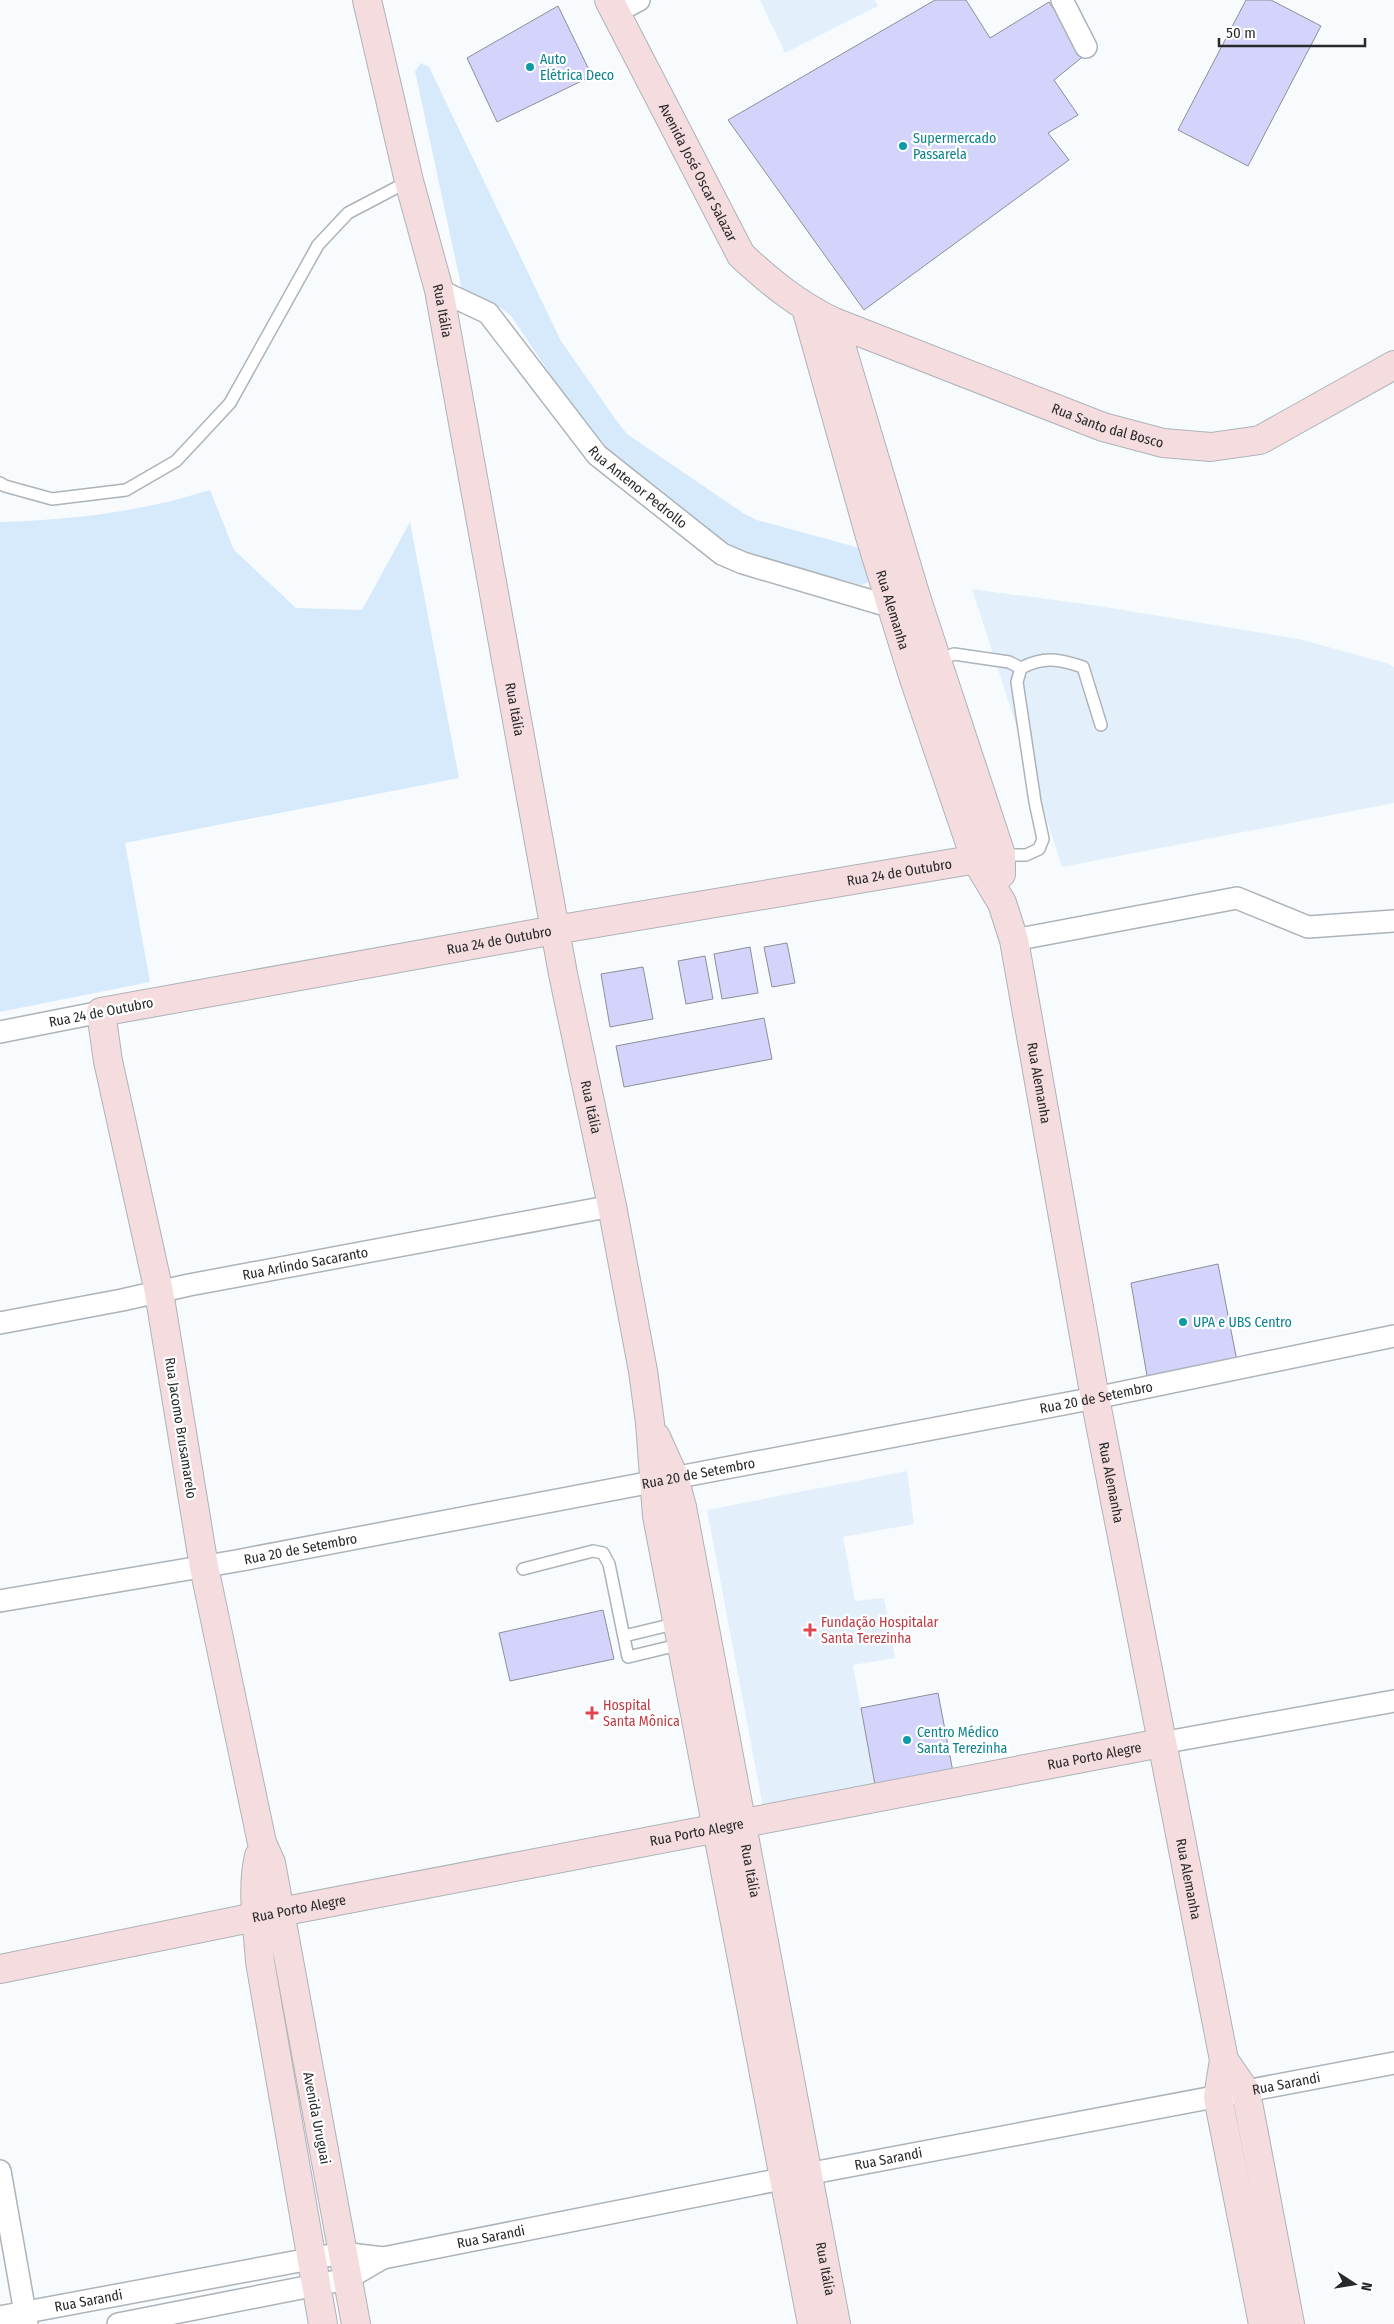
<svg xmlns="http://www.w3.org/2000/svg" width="1394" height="2324" font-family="'Fira Sans Condensed',sans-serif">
<rect width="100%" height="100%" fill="#f7fbfe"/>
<!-- built -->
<path fill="#e3f0fb" d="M760 0H875L878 6 785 53Z
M972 589 1092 605 1299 639 1386 663 1394 667V803L1062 867Z
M907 1471 914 1524 843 1537 855 1601 884 1598 895 1658 853 1665 875 1785 763 1807 707 1510Z"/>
<!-- green -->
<path fill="#d6eafb" d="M421 63 429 67 561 341 616 420 627 434 743 513 757 520 863 549 868 582 862 585 738 551 725 543 610 456 594 439 511 316C496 303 483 298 463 295L415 71Z
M210 490 234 550 296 608 362 610 410 522 459 778 125 843 150 982 0 1012V522C71 520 141 512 210 490Z"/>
<!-- building -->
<path fill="#d4d3fb" stroke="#8e8e95" d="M935 0H966L990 38 1049 2 1085 55 1054 80 1078 115 1048 133 1069 160 864 310 728 120Z
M1246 0H1271L1321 26 1248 166 1178 130Z
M558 6 592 76 497 122 467 58Z
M787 943 795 983 772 987 764 947Z
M750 947 758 993 722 999 714 954Z
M705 956 713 999 686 1004 678 961Z
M643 967 653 1019 610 1027 601 974Z
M764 1018 772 1059 624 1087 616 1046Z
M1218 1264 1237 1361 1147 1376 1131 1283Z
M603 1610 614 1659 510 1681 499 1633Z
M938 1693 953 1772 875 1785 861 1708Z"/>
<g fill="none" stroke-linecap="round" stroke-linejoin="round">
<defs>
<path id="lane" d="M0 483 5 486 52 499 126 490 176 461 230 403 318 245 348 213 409 181
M936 661 954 654 1009 662 1021 668
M1001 855H1026L1039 849 1043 839 1035 802 1017 682 1021 668C1044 656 1059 659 1083 667L1101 725
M523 1569 593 1551 603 1553 609 1564 628 1657 682 1644
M624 1636 678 1623"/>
<g id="street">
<path d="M1062 0 1086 47"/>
<path d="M616 12 639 0"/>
<path id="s1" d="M439 290 488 313 597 455 722 554 743 563 892 607"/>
<path d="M1014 940 1237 898 1308 927 1394 921"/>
<path d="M0 1032 101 1012"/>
<path id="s2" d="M0 1323 122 1300 189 1285 612 1206"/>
<path id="s3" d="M0 1601 236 1561 1095 1398 1394 1336"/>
<path d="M1161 1743 1394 1701"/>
<path d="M0 2171 27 2324"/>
<path id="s4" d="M0 2317 342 2253 383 2258"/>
<path id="s5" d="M118 2324 347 2279 383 2258 807 2174 1394 2063"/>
</g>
<g id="secondary">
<path id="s6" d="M367 0 409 181 439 290 563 974 612 1206 643 1371 650 1423 657 1516 812 2324"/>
<path id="s7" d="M609 0 741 255C770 282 798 305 834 322L1103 427 1163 443 1211 447 1260 440 1394 365"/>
<path id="s8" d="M806 308 869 533 915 682 975 858 1002 903 1014 940 1095 1398 1224 2060 1218 2097 1263 2324"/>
<path d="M834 322 916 597 1001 855V874"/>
<path id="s9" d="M656 1437 674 1477 682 1507 836 2324"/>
<path d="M259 1856C251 1888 258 1930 260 1962L323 2324"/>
<path id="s10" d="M0 1969 280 1912 1161 1743"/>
<path d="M1224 2060 1246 2092 1290 2324"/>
<path id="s11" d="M356 2324 271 1863 262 1843 204 1567 159 1292 108 1061 101 1012 555 930 1001 855"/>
</g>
</defs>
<!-- lane casing -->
<use href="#lane" stroke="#adb3b8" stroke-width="14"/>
<!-- street casing -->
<use href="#street" stroke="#adb3b8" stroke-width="24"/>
<!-- secondary casing -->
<use href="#secondary" stroke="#adb3b8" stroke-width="30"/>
<!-- lane -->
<use href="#lane" stroke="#fff" stroke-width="11"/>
<!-- street -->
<use href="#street" stroke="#fff" stroke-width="21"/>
<!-- secondary -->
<use href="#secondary" stroke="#f5dcdf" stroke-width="28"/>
</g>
<!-- markers -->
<g fill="#0f9aa8" stroke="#fff" stroke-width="2">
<circle cx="530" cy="67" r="5"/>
<circle cx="903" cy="146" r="5"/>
<circle cx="1183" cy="1322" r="5"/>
<circle cx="907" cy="1740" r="5"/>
</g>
<g fill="#e0444e" stroke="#fff" stroke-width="2">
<path d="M807.5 1622.5h5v5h5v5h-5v5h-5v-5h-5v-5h5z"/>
<path d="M589.5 1705.5h5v5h5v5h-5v5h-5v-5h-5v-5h5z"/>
</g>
<g text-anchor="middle" stroke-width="4.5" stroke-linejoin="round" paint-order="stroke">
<!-- culture labels -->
<g font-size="14" fill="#0d838f" stroke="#fff" text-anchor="start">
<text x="540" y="64">Auto<tspan x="540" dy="16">Elétrica Deco</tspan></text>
<text x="913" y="143">Supermercado<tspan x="913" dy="16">Passarela</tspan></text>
<text x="1193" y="1327">UPA e UBS Centro</text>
<text x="917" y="1737">Centro Médico<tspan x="917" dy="16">Santa Terezinha</tspan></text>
</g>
<!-- street labels -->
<g font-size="14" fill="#27292b" stroke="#fff">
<text dy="5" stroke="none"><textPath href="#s7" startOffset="194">Avenida José Oscar Salazar</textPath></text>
<text dy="5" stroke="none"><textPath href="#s6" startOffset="320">Rua Itália</textPath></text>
<text dy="5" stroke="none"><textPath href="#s7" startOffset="695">Rua Santo dal Bosco</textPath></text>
<text dy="5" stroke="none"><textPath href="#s1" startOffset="285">Rua Antenor Pedrollo</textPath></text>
<text dy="5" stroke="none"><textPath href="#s8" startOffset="314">Rua Alemanha</textPath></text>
<text dy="5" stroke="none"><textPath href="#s6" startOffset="725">Rua Itália</textPath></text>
<text dy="5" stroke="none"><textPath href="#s11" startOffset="2148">Rua 24 de Outubro</textPath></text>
<text dy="5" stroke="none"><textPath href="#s11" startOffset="1742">Rua 24 de Outubro</textPath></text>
<text transform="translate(101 1012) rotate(-11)" y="5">Rua 24 de Outubro</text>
<text dy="5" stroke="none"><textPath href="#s8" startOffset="812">Rua Alemanha</textPath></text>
<text dy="5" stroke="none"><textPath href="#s6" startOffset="1130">Rua Itália</textPath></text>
<text dy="5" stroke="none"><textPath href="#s2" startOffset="311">Rua Arlindo Sacaranto</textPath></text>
<text dy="5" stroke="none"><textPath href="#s3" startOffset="1115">Rua 20 de Setembro</textPath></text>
<text transform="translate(181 1428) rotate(81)" y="5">Rua Jacomo Brusamarelo</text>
<text dy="5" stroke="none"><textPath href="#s3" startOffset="710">Rua 20 de Setembro</textPath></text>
<text dy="5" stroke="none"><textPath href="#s8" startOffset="1218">Rua Alemanha</textPath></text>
<text dy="5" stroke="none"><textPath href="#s3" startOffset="305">Rua 20 de Setembro</textPath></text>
<text dy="5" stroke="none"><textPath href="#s10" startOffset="1115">Rua Porto Alegre</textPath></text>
<text dy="5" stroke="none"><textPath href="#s10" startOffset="710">Rua Porto Alegre</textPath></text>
<text dy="5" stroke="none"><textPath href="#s9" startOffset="445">Rua Itália</textPath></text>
<text dy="5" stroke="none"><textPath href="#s8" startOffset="1622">Rua Alemanha</textPath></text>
<text dy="5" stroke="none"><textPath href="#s10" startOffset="305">Rua Porto Alegre</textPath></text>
<text dy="5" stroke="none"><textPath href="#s5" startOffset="1195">Rua Sarandi</textPath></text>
<text transform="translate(317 2118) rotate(79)" y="5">Avenida Uruguai</text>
<text dy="5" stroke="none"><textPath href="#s5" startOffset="790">Rua Sarandi</textPath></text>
<text dy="5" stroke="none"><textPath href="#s5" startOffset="385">Rua Sarandi</textPath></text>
<text dy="5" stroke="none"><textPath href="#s9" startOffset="850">Rua Itália</textPath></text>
<text dy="5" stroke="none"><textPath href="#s4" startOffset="90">Rua Sarandi</textPath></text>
</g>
<!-- health labels -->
<g font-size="14" fill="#be3a42" stroke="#fff" text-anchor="start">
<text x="821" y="1627">Fundação Hospitalar<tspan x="821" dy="16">Santa Terezinha</tspan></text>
<text x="603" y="1710">Hospital<tspan x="603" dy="16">Santa Mônica</tspan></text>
</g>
</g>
<!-- north arrow -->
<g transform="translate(1354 2284) rotate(102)" stroke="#ffffff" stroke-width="4" paint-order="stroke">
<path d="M0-4L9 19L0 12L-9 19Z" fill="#27292b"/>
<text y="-8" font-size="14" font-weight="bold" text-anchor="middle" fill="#27292b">N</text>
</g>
<!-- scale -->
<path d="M1219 38v8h146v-8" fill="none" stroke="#27292b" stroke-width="2.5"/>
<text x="1226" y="38" font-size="15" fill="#27292b" stroke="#ffffff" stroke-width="4" paint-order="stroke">50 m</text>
</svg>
